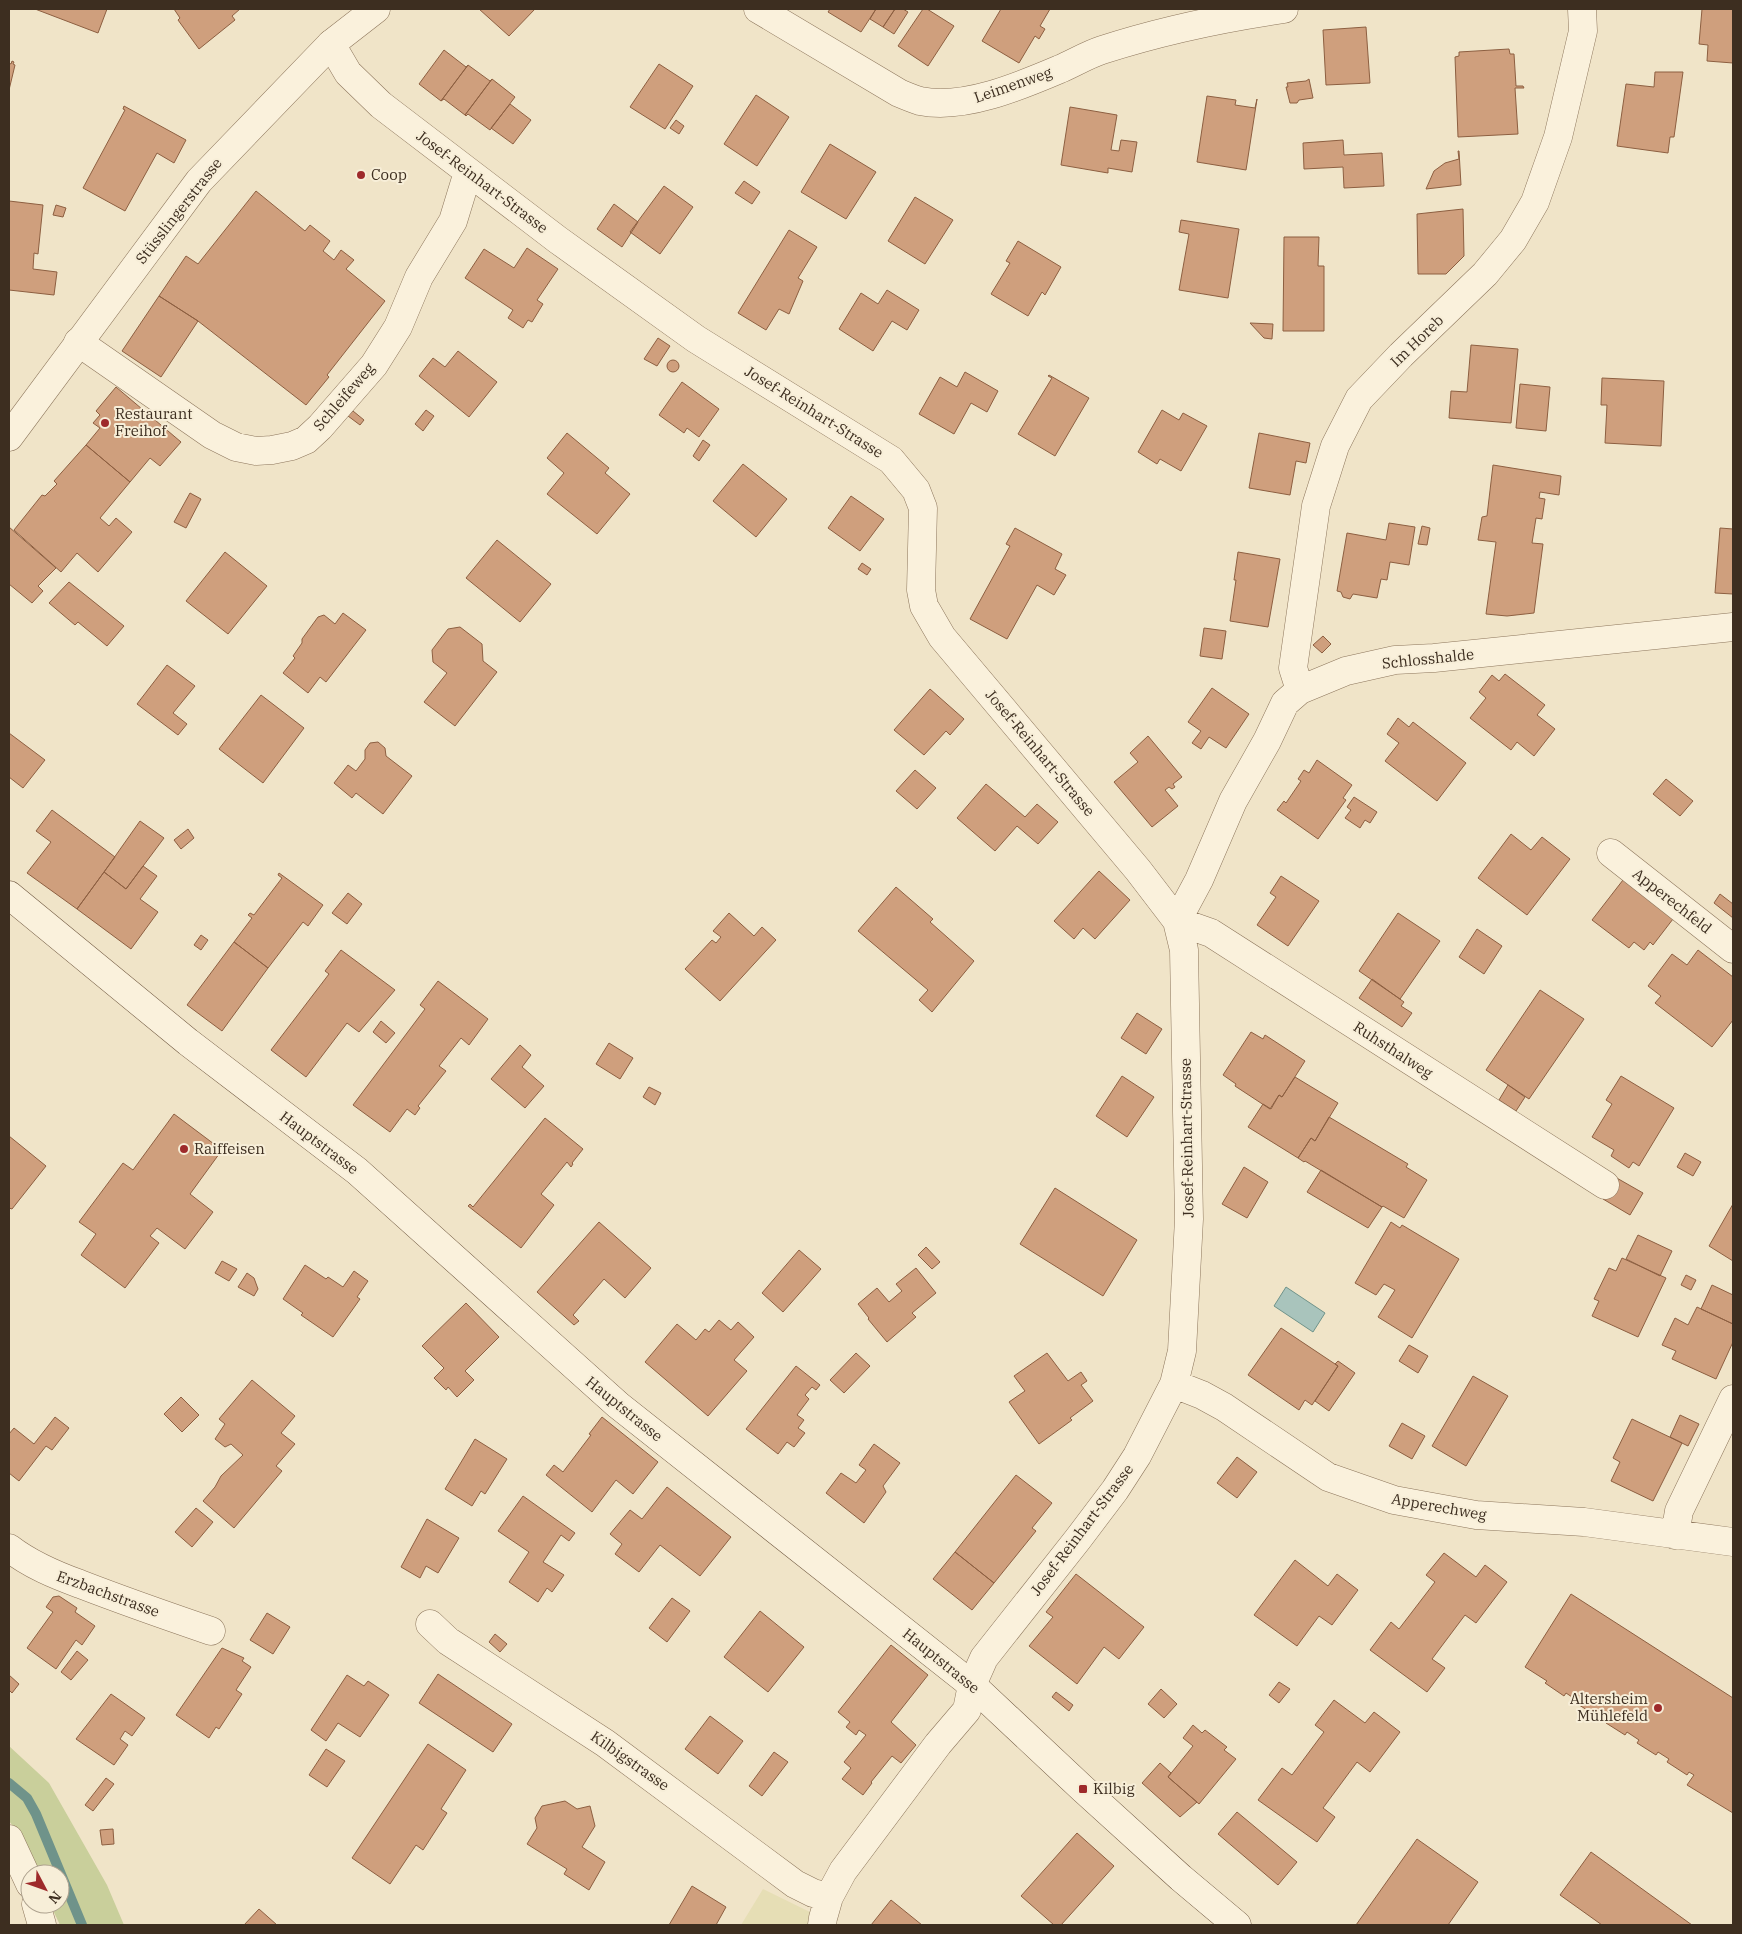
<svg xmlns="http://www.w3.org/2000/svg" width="1742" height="1934" font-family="'IBM Plex Serif',serif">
<rect width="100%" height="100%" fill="#f0e4c8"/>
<!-- farmland -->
<path fill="#e6deb5" d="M763 1889 812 1913 810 1925H741Z"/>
<!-- green -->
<path fill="#c9cf9b" d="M9 1746 49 1783 107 1885 124 1925H60L50 1904H60V1874H36L16 1830 9 1821Z"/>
<!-- water -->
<path fill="#a9c4bc" stroke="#6f938a" d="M1286 1287 1325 1313 1313 1332 1274 1306Z"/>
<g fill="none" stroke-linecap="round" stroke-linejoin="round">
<!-- stream -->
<path stroke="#6f938a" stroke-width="10" d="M9 1783 27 1798 36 1814 82 1925"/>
</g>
<!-- building -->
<path fill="#cf9f7d" stroke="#8d5f41" d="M35 9H107L98 33Z
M174 9H240L232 16 235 20 199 49 178 20 180 18Z
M479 9H535L509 36Z
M830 9H876L861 32 828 12Z
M876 9H895L883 27 870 19Z
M895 9H903L908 12 894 34 883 27Z
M923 9H927L954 26 928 66 898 46Z
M1001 9H1050L1040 26 1045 29 1039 39 1035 36 1019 63 982 41Z
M1702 9H1733V63L1707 61 1708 45 1699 44Z
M1366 27 1370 83 1326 85 1323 30Z
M1509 49 1510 54H1514L1516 86H1523L1524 88H1515L1518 134 1458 137 1455 57 1459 56V52Z
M444 50 466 67 468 65 441 101 419 84Z
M12 61 14 62 13 64 15 65 9 90V63L11 64Z
M659 64 693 86 665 129 630 107Z
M468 65 490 81 492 79 465 115 444 99 441 101Z
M1655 72H1683L1674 137H1670L1668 153 1617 146 1626 84 1654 87Z
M492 79 515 97 490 130 468 114 466 116 465 115Z
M1309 79 1313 98 1299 100 1297 103H1290L1286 87H1288L1287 83 1306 81Z
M756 95 789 117 757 166 724 144Z
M1207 96 1236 100 1235 105 1255 108 1257 99 1246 170 1197 162Z
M510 104 531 120 513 144 491 128Z
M124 106 186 140 174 163 157 153 125 211 83 188 125 110 123 109Z
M1070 107 1117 115 1111 150 1119 151 1121 140 1137 142 1132 172 1108 168V173L1061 165Z
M676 120 684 126 679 134 670 128Z
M1343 140 1344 155 1382 153 1384 186 1344 188 1343 167 1304 169 1303 143Z
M830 144 876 172 846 219 801 192Z
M1458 151H1459L1461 185 1426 189 1434 171 1445 163 1459 159Z
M744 181 760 192 752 204 735 193Z
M664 186 693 207 660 254 630 232Z
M256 191 305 231 310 225 330 241 323 251 334 260 341 250 354 260 346 269 385 301 327 375 329 377 306 405 198 321 159 296 186 256 198 264Z
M915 197 953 220 925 264 888 241Z
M9 201 43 205 38 254 34 253 33 269 57 272 54 295 9 290Z
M614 204 638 222 622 247 597 229Z
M56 205 66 208 63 217 53 215Z
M1463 209 1464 256 1446 274H1418L1417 214Z
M1181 220 1239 229 1228 298 1179 290 1189 234 1179 232Z
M789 230 817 247 798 278 803 281 789 314 779 309 766 330 738 313Z
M1284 237H1319L1318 266H1324V331H1283Z
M1018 241 1061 267 1045 295 1042 292 1028 316 991 294 1010 263 1006 261Z
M527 248 558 269 537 300 543 304 532 322 528 320 523 328 508 318 513 310 465 278 484 249 514 268Z
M887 290 919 310 907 330 892 321 873 351 839 329 861 293 878 304Z
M159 296 198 321 161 377 122 351Z
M1250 323 1273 324 1272 339 1264 338Z
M658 338 670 346 657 366 644 359Z
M1471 345 1518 349 1511 423 1449 418 1451 391 1467 392Z
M458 351 497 382 469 417 419 376 433 358 445 367Z
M667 366a6 6 0 1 1 12 0a6 6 0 1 1-12 0Z
M965 372 998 391 987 412 971 403 954 434 919 414 940 377 957 387Z
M1049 375 1089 398 1055 456 1018 434 1052 378 1048 376Z
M1602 378 1664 381 1661 446 1605 443 1607 405H1601Z
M682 382 719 409 699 437 687 428 684 433 659 415Z
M1520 384 1550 387 1546 431 1516 428Z
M116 387 181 442 160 466 150 458 130 482 86 445 100 428 93 423 100 415 96 411Z
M426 410 434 416 423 431 415 424Z
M1162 410 1179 420 1183 413 1207 426 1181 471 1160 459 1157 464 1138 452Z
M353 411 364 420 360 425 348 416Z
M567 433 609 468 605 473 630 494 597 534 547 494 564 473 547 458Z
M1259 433 1310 443 1306 463 1296 461 1290 495 1249 488Z
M703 440 710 445 699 461 693 456Z
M86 445 130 482 100 518 109 526 116 518 132 532 98 572 77 553 61 572 14 530 42 495 45 496 57 484 54 481Z
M743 464 787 499 756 537 713 501Z
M1493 465 1561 476 1559 495 1540 492 1539 498 1545 499 1542 519 1536 518 1532 543 1543 544 1534 613 1507 616 1486 614 1496 542 1478 540 1482 517 1487 516Z
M190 493 201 499 186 528 174 522Z
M851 496 884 519 860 551 828 528Z
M1389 523 1415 527 1409 565 1390 562 1387 580 1381 579 1377 598 1353 594 1350 599 1343 597 1341 592 1337 591 1347 533 1386 540Z
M1422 526 1430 528 1427 545 1418 544Z
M9 527 56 568 38 586 43 591 32 603 9 584Z
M1015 528 1062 554 1055 569 1066 575 1054 595 1037 585 1007 639 970 619 1010 546 1006 544Z
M1720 528 1733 529V594L1715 593Z
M497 540 551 584 520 622 466 578Z
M225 552 267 586 228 634 186 601Z
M1238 552 1280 559 1268 627 1230 621 1236 580H1234Z
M862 563 871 569 867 575 858 569Z
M69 582 124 626 107 646 78 622 75 625 49 603Z
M343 613 366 630 326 682 320 677 308 693 283 673 295 658 293 656 302 643V639L318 617 324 615 335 624Z
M460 627 482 644 483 661 497 672 455 726 424 702 447 673 433 662 432 650 448 629Z
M1204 628 1226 631 1222 659 1200 656Z
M1323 636 1331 644 1322 653 1313 645Z
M167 665 195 686 173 713 187 724 178 735 137 704Z
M1505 674 1545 705 1537 715 1555 729 1534 756 1517 742 1511 750 1470 718 1486 698 1479 692 1492 675 1499 681Z
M1212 688 1249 714 1226 748 1209 737 1201 749 1192 743 1201 731 1188 722Z
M930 689 964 719 950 735 946 731 924 755 894 730Z
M261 695 304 728 263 783 219 749Z
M1398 718 1409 727 1413 722 1466 763 1437 801 1385 761 1399 743 1387 734Z
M9 733 45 760 23 788 9 777Z
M1148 736 1182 777 1173 784 1175 787 1172 789 1169 787 1165 790 1178 806 1152 827 1114 782 1138 762 1130 753Z
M378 742 385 748 386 756 412 776 383 814 356 793 352 798 334 783 348 765 356 771 365 759V750L370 743Z
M1317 760 1352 785 1343 798 1346 800 1318 839 1277 810 1284 801 1286 803 1301 781 1298 779 1304 770 1309 773Z
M915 770 936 788 917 809 896 791Z
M1666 779 1693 801 1680 816 1653 794Z
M986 784 1025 817 1037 804 1058 822 1038 844 1017 826 995 851 957 818Z
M1354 797 1377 812 1370 823 1365 820 1360 828 1345 818 1351 810 1347 807Z
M52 810 115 857 77 909 27 873 51 842 36 831Z
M140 821 164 838 126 889 104 872Z
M188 829 194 838 181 849 174 840Z
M1511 834 1531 850 1542 837 1570 859 1527 915 1478 878Z
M143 866 157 876 140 899 158 912 131 949 77 909 104 872 126 889Z
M1099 871 1130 900 1095 939 1083 928 1074 939 1054 921Z
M279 873 323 905 308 926 303 922 268 968 234 942 252 918 248 915 250 913 254 915 282 878 278 875Z
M1281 876 1319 901 1288 946 1257 925 1276 897 1270 893Z
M1623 880 1673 919 1653 945 1650 942 1644 950 1634 942 1629 948 1592 920Z
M896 887 933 919 930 922 974 961 932 1012 919 1000 928 990 858 931Z
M348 893 362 904 347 924 332 913Z
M1720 894 1733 904V918L1714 903Z
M729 913 754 936 762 927 776 940 720 1001 685 969 712 940 716 943 721 937 713 931Z
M1398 913 1440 941 1400 999 1359 971Z
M1477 929 1502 946 1484 974 1459 957Z
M201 935 208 940 201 950 194 945Z
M234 942 268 968 222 1031 187 1005Z
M341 950 395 990 359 1032 347 1023 306 1077 271 1050 329 974 325 971Z
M1698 950 1733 977V1020L1712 1047 1655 1003 1661 996 1648 986 1672 954 1687 965Z
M1372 979 1404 1002 1401 1006 1412 1013 1402 1027 1359 998Z
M438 981 488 1019 469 1045 461 1038 439 1066 446 1071 418 1106 420 1108 415 1115 407 1109 390 1132 353 1105 425 1009 420 1005Z
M1540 990 1584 1019 1529 1099 1486 1070Z
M1137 1013 1162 1029 1146 1054 1121 1038Z
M381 1021 395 1033 386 1043 373 1032Z
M1251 1032 1263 1039 1265 1035 1305 1061 1282 1097 1279 1095 1270 1109 1235 1086 1236 1084 1223 1075Z
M609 1043 633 1058 620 1079 596 1064Z
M520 1045 531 1055 522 1067 544 1086 525 1108 491 1079Z
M1122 1076 1154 1097 1127 1137 1096 1116Z
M1621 1076 1674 1108 1639 1166 1633 1162 1629 1168 1611 1156 1614 1150 1592 1137 1612 1104 1606 1100Z
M1295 1077 1338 1103 1315 1141 1311 1138 1298 1158 1248 1127 1263 1104 1271 1109 1279 1095 1282 1097Z
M1508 1085 1525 1097 1516 1111 1499 1100Z
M649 1087 661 1093 655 1105 643 1097Z
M174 1114 222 1150 190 1194 213 1212 185 1249 157 1228 150 1236 159 1243 125 1288 81 1255 96 1234 79 1222 123 1163 133 1170Z
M1329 1117 1408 1164 1406 1167 1427 1180 1404 1218 1383 1206 1382 1207 1305 1161 1304 1162 1298 1158 1311 1138 1315 1141Z
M545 1118 583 1149 572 1163 573 1164 571 1167 567 1162 541 1194 554 1205 521 1248 468 1206 470 1204 473 1207Z
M9 1136 46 1166 12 1209 9 1208Z
M1685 1153 1701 1162 1693 1176 1677 1167Z
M1244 1167 1268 1182 1247 1218 1222 1204Z
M1321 1170 1382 1207 1368 1228 1307 1192Z
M1615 1177 1643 1193 1630 1215 1603 1199Z
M1055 1188 1137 1240 1103 1296 1020 1244Z
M1733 1204V1261L1709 1246Z
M599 1222 651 1268 625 1298 604 1279 573 1315 579 1321 574 1325 537 1292Z
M1391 1222 1400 1228 1402 1225 1459 1259 1412 1338 1378 1317 1395 1290 1384 1284 1376 1295 1355 1283Z
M1638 1235 1672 1251 1660 1276 1626 1259Z
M926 1247 940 1262 932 1269 918 1255Z
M799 1250 821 1269 783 1312 762 1293Z
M1622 1258 1666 1278 1638 1337 1592 1316 1599 1301 1594 1299 1609 1268 1616 1271Z
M222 1261 237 1269 229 1281 215 1273Z
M305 1265 326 1279 328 1277 343 1287 354 1271 368 1281 357 1297 360 1299 333 1337 301 1315 303 1313 283 1299Z
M916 1268 936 1293 912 1313 916 1317 887 1342 868 1319 869 1318 858 1304 877 1288 889 1302 902 1291 896 1284Z
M247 1273 254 1278 258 1289 254 1296 238 1287Z
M1686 1275 1696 1280 1691 1290 1681 1285Z
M1712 1285 1733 1295V1324L1701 1309Z
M466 1303 499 1337 465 1371 474 1380 457 1397 448 1387 446 1390 434 1378 444 1368 422 1346Z
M1697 1307 1733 1324V1342L1716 1379 1672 1359 1676 1351 1662 1345 1675 1318 1688 1325Z
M719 1320 731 1330 738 1322 754 1337 734 1360 747 1371 708 1416 645 1362 677 1324 696 1340 705 1329 709 1332Z
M1281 1328 1338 1366 1312 1405 1305 1400 1299 1410 1248 1375Z
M1409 1345 1428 1356 1418 1373 1399 1361Z
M856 1353 870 1366 844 1393 830 1380Z
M1047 1353 1068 1381 1081 1372 1087 1381 1081 1385 1093 1401 1070 1418 1072 1420 1039 1444 1009 1402 1025 1391 1014 1376Z
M1338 1361 1355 1373 1329 1411 1315 1401 1338 1366 1335 1364Z
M796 1366 820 1385 816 1390 812 1387 805 1395 809 1399 797 1415 804 1420 798 1428 805 1433 794 1447 787 1442 778 1454 746 1429Z
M1473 1376 1508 1396 1466 1466 1432 1446Z
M252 1380 295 1416 281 1433 295 1444 276 1466 282 1471 234 1528 203 1501 215 1487 221 1476 243 1455 231 1444 225 1447 215 1439 225 1424 219 1419Z
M181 1397 199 1415 182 1432 164 1414Z
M1680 1415 1699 1424 1688 1446 1670 1437Z
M55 1417 69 1428 52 1450 46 1446 19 1481 9 1473V1434L14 1428 34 1444Z
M602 1417 658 1462 633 1494 616 1480 592 1512 546 1475 554 1465 563 1472 591 1435 589 1434Z
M1632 1419 1682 1443 1653 1501 1611 1481 1620 1462 1613 1458Z
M1402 1423 1425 1436 1412 1459 1389 1446Z
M475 1439 507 1459 485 1494 481 1491 472 1506 445 1489Z
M874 1444 900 1463 883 1486 886 1492 864 1523 826 1493 841 1473 856 1483 866 1470 859 1465Z
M1237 1457 1257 1472 1237 1498 1217 1483Z
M1016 1475 1052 1503 1032 1528 1036 1531 994 1583 955 1552Z
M667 1487 731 1537 700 1576 660 1545 639 1572 615 1554 622 1544 610 1534 630 1510 642 1519Z
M523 1496 575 1533 569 1541 561 1535 543 1562 564 1575 552 1592 547 1588 538 1602 509 1582 529 1552 498 1531Z
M196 1508 213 1522 192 1547 175 1532Z
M427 1519 459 1538 438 1573 426 1566 420 1578 401 1567Z
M955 1552 994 1583 972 1610 933 1579Z
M1444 1553 1476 1577 1485 1565 1507 1582 1476 1623 1465 1615 1432 1659 1445 1668 1427 1692 1370 1650 1391 1622 1399 1629 1435 1582 1426 1575Z
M1295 1560 1328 1586 1337 1574 1358 1590 1332 1625 1319 1616 1297 1646 1254 1615Z
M1076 1574 1144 1627 1119 1659 1104 1647 1077 1684 1029 1646 1053 1617 1046 1612Z
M1571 1594 1733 1698V1813L1687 1785 1694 1775 1689 1772 1687 1775 1667 1762 1669 1759 1658 1752 1656 1755 1637 1743 1639 1740 1627 1732 1625 1735 1606 1723 1608 1720 1597 1713 1595 1715 1576 1703 1578 1701 1566 1693 1564 1696 1545 1683 1547 1681 1525 1667Z
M59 1596 77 1608 75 1612 95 1626 82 1645 76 1640 56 1669 27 1648 53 1612 46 1607 53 1597Z
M672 1598 690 1611 667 1642 649 1628Z
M760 1611 804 1647 768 1692 724 1657Z
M267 1613 290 1627 273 1654 250 1640Z
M495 1634 507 1644 500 1652 489 1642Z
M891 1645 928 1675 891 1722 916 1745 901 1763 892 1756 871 1782 872 1783 863 1795 842 1779 851 1768 844 1762 866 1735 859 1730 856 1735 846 1727 850 1722 838 1712Z
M222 1648 244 1658 242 1661 251 1667 236 1690 242 1694 219 1729 216 1727 209 1738 176 1715Z
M77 1651 88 1660 71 1680 61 1672Z
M438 1674 512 1724 493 1752 419 1703Z
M9 1675 19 1684 12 1693 9 1690Z
M347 1675 364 1686 368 1681 389 1695 360 1737 338 1723 326 1741 311 1730Z
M1279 1682 1290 1689 1279 1703 1269 1695Z
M1161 1689 1177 1704 1164 1718 1148 1704Z
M1056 1692 1073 1705 1069 1711 1052 1697Z
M111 1694 145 1718 132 1736 125 1731 120 1739 128 1745 114 1765 76 1739Z
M1334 1700 1365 1723 1374 1712 1400 1732 1370 1772 1357 1762 1323 1808 1335 1817 1317 1842 1258 1800 1282 1768 1292 1775 1324 1732 1315 1725Z
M710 1716 743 1741 718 1774 685 1749Z
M1193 1725 1202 1733 1205 1730 1227 1747 1224 1750 1236 1759 1199 1804 1168 1777 1193 1746 1183 1738Z
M428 1744 466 1770 441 1809 447 1813 423 1850 416 1845 390 1884 352 1858Z
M326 1749 345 1761 327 1787 309 1775Z
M774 1752 788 1762 762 1796 749 1786Z
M1160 1763 1171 1773 1168 1777 1197 1802 1180 1817 1142 1783Z
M106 1778 114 1784 93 1811 85 1805Z
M565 1801 577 1809 590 1806 595 1826 582 1847 605 1862 589 1890 564 1874 567 1869 527 1844 537 1828 535 1818 542 1806Z
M1237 1812 1297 1862 1278 1885 1218 1834Z
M113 1829 114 1844 102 1845 100 1830Z
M1077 1833 1114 1866 1061 1925H1054L1021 1896Z
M1417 1839 1478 1882 1448 1925H1356Z
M1591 1852 1692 1925H1602L1560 1895Z
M692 1886 726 1907 716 1925H669Z
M891 1900 922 1925H871Z
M259 1909 277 1925H244Z"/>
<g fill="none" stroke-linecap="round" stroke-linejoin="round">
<defs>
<path id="minor" d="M758 9 899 93C906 96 913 99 920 101 964 110 1020 86 1060 69 1074 63 1087 55 1102 50 1161 31 1222 18 1284 9
M331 44 348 73 381 105 558 240 696 339 891 460 916 490 923 508 921 590 924 606 942 637 1138 870 1177 921 1184 950 1189 1219 1182 1351 1174 1384 1137 1456 1115 1490 1078 1539 984 1658 972 1685 967 1710 938 1744 843 1871 829 1897 823 1918 822 1925
M78 342 212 435 236 447 256 451 272 450 292 446 306 440 320 427 374 365 398 327 419 277 453 221 468 172
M1300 690 1293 668 1316 506 1335 446 1359 399 1401 355 1485 274 1513 240 1535 202 1558 137 1583 31 1582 9
M1611 853 1733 949
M1605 1185 1211 933 1177 921 1199 880 1233 801 1267 741 1285 703 1300 690 1346 671 1395 660 1434 658 1733 627
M1174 1384 1202 1395 1224 1407 1328 1477 1394 1500 1476 1515 1584 1522 1733 1542
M1675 1535 1679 1511 1733 1399
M9 1548C31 1565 55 1575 80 1584 124 1601 167 1616 211 1631
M430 1624 448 1641 605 1743 795 1884 813 1893 829 1897
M9 1839 30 1884
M36 1904 42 1925"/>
<path id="tertiary" d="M9 437 199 181 331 44 376 9"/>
<path id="secondary" d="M9 895 188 1042 357 1171 618 1405 972 1685 1083 1789 1181 1878 1237 1925"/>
</defs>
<!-- minor casing -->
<use href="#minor" stroke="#8d765c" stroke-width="29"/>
<!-- tertiary casing -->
<use href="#tertiary" stroke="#8d765c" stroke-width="29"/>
<!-- secondary casing -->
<use href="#secondary" stroke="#6f573f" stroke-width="29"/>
<!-- minor -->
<use href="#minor" stroke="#faf1dc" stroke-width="28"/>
<!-- tertiary -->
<use href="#tertiary" stroke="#faf1dc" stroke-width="28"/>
<!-- secondary -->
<use href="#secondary" stroke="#faf1dc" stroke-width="28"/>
</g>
<!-- markers -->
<g fill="#9e2a2b" stroke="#f7eed8" stroke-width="2">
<circle cx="361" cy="175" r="5"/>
<circle cx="105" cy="423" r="5"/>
<circle cx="184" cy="1149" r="5"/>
<circle cx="1658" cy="1708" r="5"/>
<rect x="1078" y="1784" width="10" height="10" rx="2.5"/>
</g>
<g text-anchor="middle" stroke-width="4" stroke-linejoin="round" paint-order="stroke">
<!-- street labels -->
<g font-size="15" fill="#3d2e20" stroke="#f7eed8">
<text transform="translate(1013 85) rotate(-19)" y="5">Leimenweg</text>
<text transform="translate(482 182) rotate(37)" y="5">Josef-Reinhart-Strasse</text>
<text transform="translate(179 211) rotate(-52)" y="5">Stüsslingerstrasse</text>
<text transform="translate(1417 341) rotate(-44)" y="5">Im Horeb</text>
<text transform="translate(344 397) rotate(-49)" y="5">Schleifeweg</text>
<text transform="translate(814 412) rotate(32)" y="5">Josef-Reinhart-Strasse</text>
<text transform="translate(1428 659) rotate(-6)" y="5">Schlosshalde</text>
<text transform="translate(1040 753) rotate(50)" y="5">Josef-Reinhart-Strasse</text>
<text transform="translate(1672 901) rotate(38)" y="5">Apperechfeld</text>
<text transform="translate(1393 1050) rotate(33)" y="5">Ruhsthalweg</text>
<text transform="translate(1187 1138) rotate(-91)" y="5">Josef-Reinhart-Strasse</text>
<text transform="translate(319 1143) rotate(37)" y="5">Hauptstrasse</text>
<text transform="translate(624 1409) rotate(39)" y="5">Hauptstrasse</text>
<text transform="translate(1439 1507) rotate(10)" y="5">Apperechweg</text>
<text transform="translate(1082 1530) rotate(-53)" y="5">Josef-Reinhart-Strasse</text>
<text transform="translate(108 1594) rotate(20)" y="5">Erzbachstrasse</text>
<text transform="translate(941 1661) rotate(39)" y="5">Hauptstrasse</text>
<text transform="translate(630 1761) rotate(35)" y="5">Kilbigstrasse</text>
</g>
<!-- poi labels -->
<g font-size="15" fill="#3d2e20" stroke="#f7eed8" text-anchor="start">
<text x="371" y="180">Coop</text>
<text x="115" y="419">Restaurant<tspan x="115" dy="17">Freihof</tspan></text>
<text x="194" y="1154">Raiffeisen</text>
<text x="1648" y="1704" text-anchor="end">Altersheim<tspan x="1648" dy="17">Mühlefeld</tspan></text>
<text x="1093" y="1794">Kilbig</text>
</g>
</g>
<!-- border -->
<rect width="1742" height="1934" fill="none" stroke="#3d2e20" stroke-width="20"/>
<!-- north arrow -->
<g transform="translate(45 1889) rotate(131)"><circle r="24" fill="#f7eed8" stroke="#ada18e"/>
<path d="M0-4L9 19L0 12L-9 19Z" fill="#9e2a2b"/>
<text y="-8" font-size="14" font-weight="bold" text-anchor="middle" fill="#3d2e20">N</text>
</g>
</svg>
